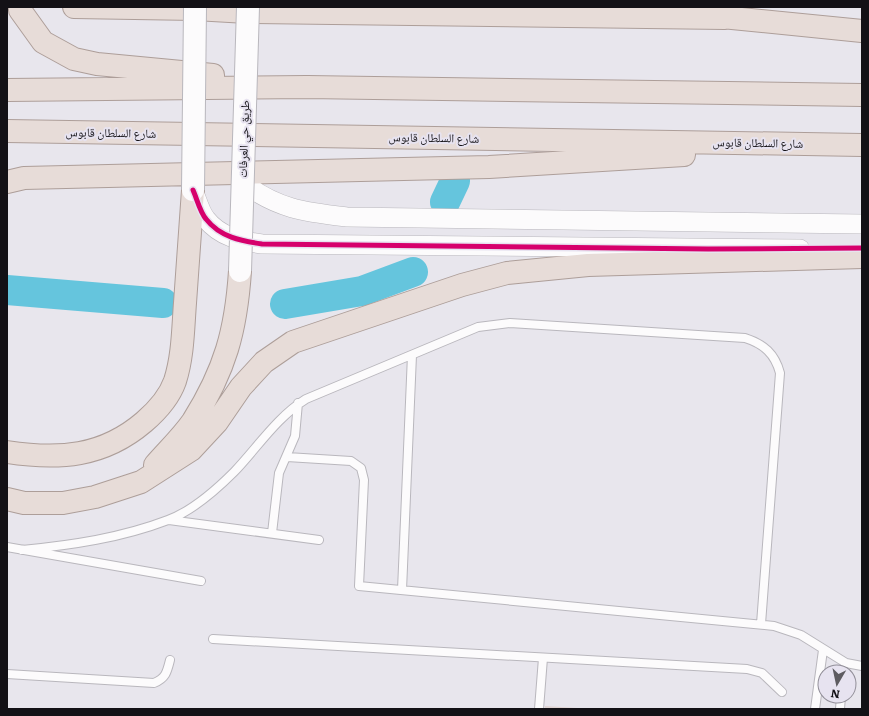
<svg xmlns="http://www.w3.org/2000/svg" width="869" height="716" font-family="Literata,'Noto Naskh Arabic',serif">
<rect width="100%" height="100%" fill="#e8e6ed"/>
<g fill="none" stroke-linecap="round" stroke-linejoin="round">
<!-- river -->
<path stroke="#65c5dd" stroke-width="30" d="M445 202 455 181
M7 290 163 303
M285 304 362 291 413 272"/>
</g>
<!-- building -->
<path fill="#e0d4d3" d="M545 706 577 708V709H545Z"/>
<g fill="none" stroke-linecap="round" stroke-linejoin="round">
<defs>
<path id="service" d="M287 457 351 461 361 468 364 480 359 586 774 626 801 635 846 663 862 666
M169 520 319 540
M272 533 279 473 295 436 298 403
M7 547 201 581
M22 550C72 545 121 538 168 520 192 511 216 490 234 472 257 448 277 417 306 399L478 327 510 323 745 338C764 344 775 354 780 373L761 624
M402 590 412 355
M213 639 747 669 762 673 782 692
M7 674 154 683C166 678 167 672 170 660
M539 709 543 658
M815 709 823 650
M840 709 841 696"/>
<path id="tertiary" d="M242 182C277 209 305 212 347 217L862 224
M193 190C197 199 200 212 206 219 220 237 241 241 262 244L800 249"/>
<path id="trunk" d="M74 7 195 9 247 12 725 18
M20 10 43 42 74 59 97 64 213 75
M712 16 862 31
M7 90 307 87 862 95
M7 131 862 145
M7 182 24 178 489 167 684 155
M7 452C59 460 103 457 144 422 158 410 169 398 175 381 183 356 183 329 185 303 188 265 190 228 193 190
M155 465C167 451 182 437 193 421 225 370 236 331 240 271
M7 499 24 503H63L95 497 141 482 191 450 217 422 241 387 264 362 293 342 462 285 507 273 588 265 862 257"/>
</defs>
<!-- service casing -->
<use href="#service" stroke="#b9b7bd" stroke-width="10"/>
<!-- tertiary casing -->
<use href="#tertiary" stroke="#b9b7bd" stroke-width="20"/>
<!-- trunk casing -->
<use href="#trunk" stroke="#ad9e99" stroke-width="24"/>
<!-- service -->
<use href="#service" stroke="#fcfbfc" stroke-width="8"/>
<!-- tertiary -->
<use href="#tertiary" stroke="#fcfbfc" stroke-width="19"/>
<!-- trunk -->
<use href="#trunk" stroke="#e7dcd8" stroke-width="22"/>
<defs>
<path id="secondary-bridge" d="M193 190 195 7
M240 271 248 7"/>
</defs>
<!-- secondary-bridge casing -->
<use href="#secondary-bridge" stroke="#b9b7bd" stroke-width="24" stroke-linecap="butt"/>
<!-- secondary-bridge -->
<use href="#secondary-bridge" stroke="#fcfbfc" stroke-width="22"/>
<defs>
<path id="cycleway" d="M193 190C197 199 200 212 206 219 220 237 241 241 262 244L708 249 862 248"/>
</defs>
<!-- cycleway casing -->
<use href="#cycleway" stroke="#e7e3f0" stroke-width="8"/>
<!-- cycleway -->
<use href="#cycleway" stroke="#d6006c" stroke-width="5"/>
</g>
<g text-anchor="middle" stroke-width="4" stroke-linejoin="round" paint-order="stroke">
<!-- street labels -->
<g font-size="12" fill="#131116" stroke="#e7e3f0">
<text transform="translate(111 133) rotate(1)" y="4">شارع السلطان قابوس</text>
<text transform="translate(434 138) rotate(1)" y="4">شارع السلطان قابوس</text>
<text transform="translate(244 139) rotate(-88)" y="4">طريق حي العرفات</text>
<text transform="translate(758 143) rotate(1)" y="4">شارع السلطان قابوس</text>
</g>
</g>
<!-- border -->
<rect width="869" height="716" fill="none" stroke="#131116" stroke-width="16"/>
<!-- north arrow -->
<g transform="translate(837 684) rotate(189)"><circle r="19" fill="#e7e3f0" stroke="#928f99"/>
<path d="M0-3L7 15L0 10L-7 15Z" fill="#5e5c61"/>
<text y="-6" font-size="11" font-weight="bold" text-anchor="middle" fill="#131116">N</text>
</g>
</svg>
